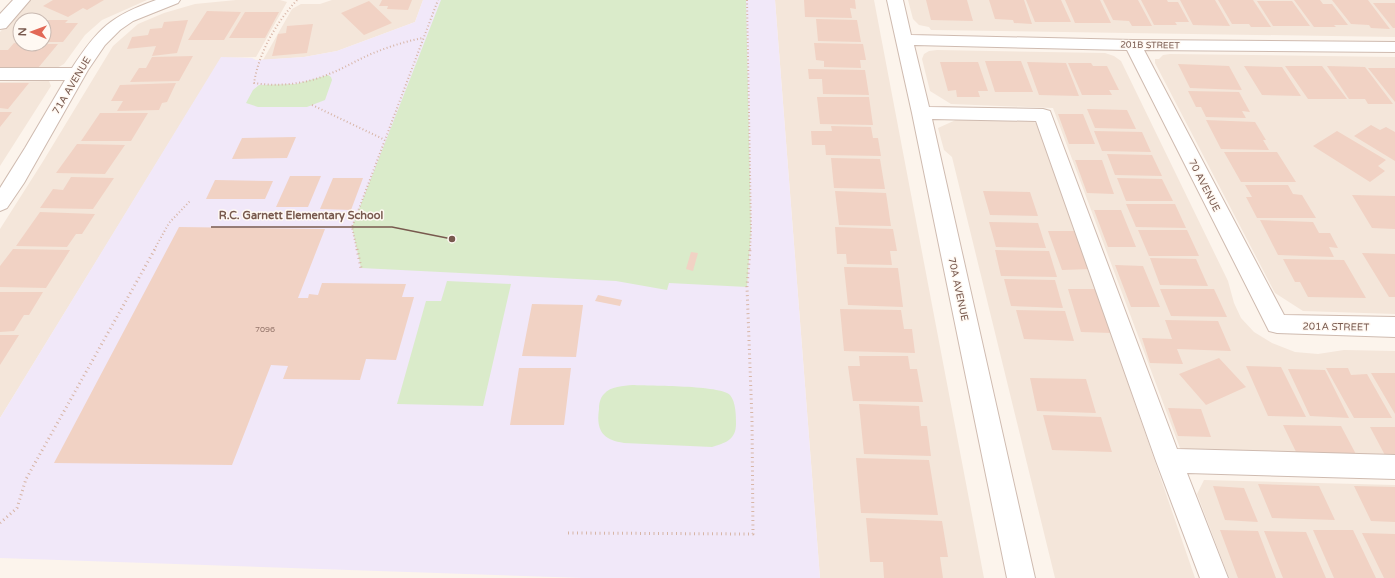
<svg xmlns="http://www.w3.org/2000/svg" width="1395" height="578" font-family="'Varela Round',sans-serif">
<rect width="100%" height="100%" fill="#fcf4ec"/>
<!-- residential -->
<path fill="#f4e6da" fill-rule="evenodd" d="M28 0H147L102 20 85 35 64 64 55 69 0 68V32ZM20 20H44V44H20Z
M236 0H280L287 2 256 57 221 58 0 418V229L42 163 113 46 138 24 164 13 195 4Z
M332 0H423L415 22 337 51 304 57 263 60 292 9 301 4H320Z
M775 0H874L984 578H820Z
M908 0H1395V37L931 30 929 27 919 25 913 19Z
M937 50 1105 53 1114 56 1121 61 1228 281 1234 303 1241 318 1254 332 1272 343 1295 352 1318 354 1344 350 1395 351V461L1191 456 1180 448 1053 108 951 104 930 91 922 59 924 54 929 51Z
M1170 54 1395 57V314L1303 311 1275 293 1155 63V59H1159L1163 55Z
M49 81 51 86 0 166V82Z
M958 119H1029L1039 125 1195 578H1055L952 157 944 150 938 128Z
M1204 480 1395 485V578H1229L1197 494Z"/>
<!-- education -->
<path fill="#f1e8f9" d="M423 0H775L820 578H584L0 558V418L221 57 252 58 256 60 304 57 337 51 415 22Z"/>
<!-- green -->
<path fill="#daebca" d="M441 0H746L751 230 747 287 669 283 667 290 616 281 361 268 352 227Z
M328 75 331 77 332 80 325 100 307 107H258L246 103 253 90 259 85 296 84Z
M447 281 511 284 483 406 397 404 426 301H441Z
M633 385C649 386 721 385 730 395 736 402 736 416 736 424 736 440 725 443 712 447L624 443C602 440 596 430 599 409 599 404 600 398 604 394 611 386 623 386 633 385Z"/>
<!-- building -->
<path fill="#f1d2c4" d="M53 0H104L87 10 83 8 68 17 43 6Z
M382 0H412L408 10 387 9 388 6H379Z
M804 0H855L856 9 850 8 852 18 805 17Z
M926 0H967L973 21 931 20Z
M989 0H1024L1032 24 1014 23 1013 20 995 19Z
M1026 0H1061L1071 22H1035Z
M1065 0H1100L1111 23H1075Z
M1103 0H1138L1152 26H1132L1129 21 1113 20Z
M1141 0H1167L1168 2H1178L1189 22H1175L1177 25H1154Z
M1180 0H1215L1230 26 1193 25Z
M1218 0H1253L1271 27H1251L1249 24H1232Z
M1294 0H1320L1323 4H1332L1348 25H1334L1336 27H1314Z
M1332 0H1368L1390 29 1371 28 1369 25 1351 24Z
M369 1 392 23 364 35 341 13Z
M1257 1H1292L1310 26H1273Z
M1373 3H1395V28H1393Z
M207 11 241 12 224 40H188Z
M245 12H279L265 38H229Z
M816 19 857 20 861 42 818 41Z
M44 20H68L65 23H78L63 42H44Z
M188 20 177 53 152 56 156 46 127 49 132 37 148 35 150 29 162 28 164 22Z
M313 24 307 53 272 56 278 34 286 33 287 26Z
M14 43 20 44H58L38 68 0 67V50H8Z
M814 43 863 44 866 60H860L861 68 824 67V61L816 60Z
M193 56 179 81 130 82 139 68H146L152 57Z
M985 61H1021L1033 92H995Z
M940 62H978L988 91H978L980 97H957L956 90 948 91Z
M1027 62 1066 63 1079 96 1039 95Z
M1068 63H1091L1093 66H1107L1119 90H1109L1112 95H1082Z
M1178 64 1229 66 1242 90 1190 88Z
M1244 66 1282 67 1301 96 1262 95Z
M1285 66H1322L1347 99H1308Z
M1327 66 1365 67 1393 104H1368L1365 99H1349Z
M1368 68H1395V102Z
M808 69 865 70 869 95 823 94 822 79H809Z
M0 83H29L8 109 0 108Z
M176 83 167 102 162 103 159 110 117 111 123 101H111L120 85Z
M1188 91 1239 92 1250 112 1242 111 1246 118 1206 117 1201 107H1196Z
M817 97H869L873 125 820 124Z
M1087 109 1127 110 1136 129 1095 128Z
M0 112H12L0 127Z
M100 113H148L131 141H81Z
M1058 114H1083L1095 144H1069Z
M1206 120 1255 122 1266 140H1263L1269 150 1221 149Z
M1371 125 1380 130 1386 127 1395 132V161L1354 136Z
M831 126 871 127 873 138H878L881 156 826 155 825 145H812L811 131H832Z
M1094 131 1142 132 1151 152 1102 151Z
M1337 131 1386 160 1378 166 1385 171 1370 182 1313 146Z
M296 137 287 158 232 159 242 138Z
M77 144 125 145 105 174 56 173Z
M1224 152H1277L1296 182H1241Z
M1107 154 1152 155 1162 176 1115 175Z
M831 158 880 159 885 189 834 188Z
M1075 160H1102L1114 194 1087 193Z
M290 176H321L308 207H276Z
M71 177 114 178 93 209 40 208 53 189 63 190Z
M333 178H363L351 210 320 209Z
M1117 178 1162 179 1173 201H1126Z
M215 180 273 181 265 199H206Z
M1245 185H1288L1293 194 1302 195 1316 218H1257L1246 197H1252Z
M835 191 886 193 891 226 839 225Z
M983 191 1030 192 1038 216 990 215Z
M1352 195 1395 196V229L1372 228Z
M1126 204H1175L1186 228 1136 227Z
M1094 210H1121L1136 247H1108Z
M40 212 95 214 82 234H76L67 247 16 246Z
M1260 220 1313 222 1319 233H1330L1338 248 1329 247 1334 257 1278 255Z
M989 222 1038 223 1046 248 996 247Z
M179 227 325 229 298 298H308L309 294 318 295 322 283 406 284 402 297H414L396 360 366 359 360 380 283 379 288 366 271 365 232 465 54 463Z
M835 227 893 229 897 251H890L892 265 847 264 846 254H837Z
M1138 230H1187L1199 256H1149Z
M1048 231H1076L1091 269 1062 270Z
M13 249 70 250 46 288 0 287V266Z
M995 250 1049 251 1057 277 1001 276Z
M691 252 698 253 693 271 686 269Z
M1362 253 1395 254V297H1389Z
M1150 258 1196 259 1208 286 1160 285Z
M1283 259 1344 260 1366 298 1308 297 1300 282H1295Z
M1115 265 1143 266 1160 307H1131Z
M844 267 898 268 903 307 848 305Z
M1004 279 1055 280 1063 308 1011 306Z
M1068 289H1097L1112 333 1081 332Z
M1160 289H1214L1227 317 1171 316Z
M0 292H43L29 315H24L14 331 0 332Z
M598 295 622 300 620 306 595 301Z
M532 304 583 305 576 357 522 356Z
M840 309 901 310 904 329H912L915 353 844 351Z
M1016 310 1065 311 1074 341 1024 339Z
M1165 320 1218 321 1231 351 1177 349 1183 364 1150 363 1142 338 1172 339Z
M0 335H19L0 365Z
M859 356H908L910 369H917L923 402 853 401 848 366H860Z
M1219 358 1246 387 1206 405 1179 374Z
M1246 366 1281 367 1306 417 1268 416Z
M519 368H571L564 425H510Z
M1326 368H1348L1351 375 1367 374 1392 418H1354Z
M1288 369 1325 370 1349 418 1310 416Z
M1371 373H1395V414Z
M1030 378 1086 379 1096 413 1037 411Z
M859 404 919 406 921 426H927L931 456 864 454Z
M1168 408 1201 409 1211 437 1178 436Z
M1043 415 1101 417 1112 452 1052 450Z
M1283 425 1341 426 1358 458 1298 456Z
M1370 427H1395V459H1387Z
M856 458 929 460 938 515 861 513Z
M1258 484 1319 486 1335 520 1272 518Z
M1213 486 1244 488 1258 522 1225 520Z
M1354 486 1395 487V522L1371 521Z
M866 518 942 521 948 557H940L943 578H884L883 562H870Z
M1220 530 1258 531 1276 578H1238Z
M1313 530H1353L1376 578H1334Z
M1264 531 1306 532 1326 578H1283Z
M1362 533 1395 534V578H1384Z"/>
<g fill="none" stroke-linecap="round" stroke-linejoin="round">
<defs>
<path id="minor" d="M13 0H30L6 28 0 29V14Z
M156 0H180L178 3 133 21 120 30 105 45 88 70 24 183 7 208 0 211V188L25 148 65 80H0V68H72C98 28 111 16 156 0Z
M887 0H903L911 35 1133 40 1395 42V52L1144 50 1284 315 1395 317V337L1277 333 1269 331 1127 50 914 45 929 107 1043 109 1050 111 1177 449 1395 455V479L1187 473 1228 578H1200L1156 461 1036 121 932 119 1035 578H1007L912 113Z"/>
</defs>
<!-- minor casing -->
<use href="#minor" stroke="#cfbbb0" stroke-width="2"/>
<!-- path-far1 -->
<path stroke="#d7b5a6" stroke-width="2" stroke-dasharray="1 2.5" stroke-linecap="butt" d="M297 0C276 23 259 52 254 83 279 87 306 84 329 74 345 68 360 58 376 52 391 46 407 41 423 38
M747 0 751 230 750 250
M312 105 385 140
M154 250 169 223 190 201
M357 250 352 227 438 0"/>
<!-- path -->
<path stroke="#d7b5a6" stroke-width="3" stroke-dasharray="1 3.5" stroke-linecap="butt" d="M357 249 361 268
M0 523 17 508 26 479 155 249
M568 533 753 534 752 420 747 287 750 249"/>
<!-- minor -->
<use href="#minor" fill="#fff" fill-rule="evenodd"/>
</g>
<g text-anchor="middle" stroke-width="3" stroke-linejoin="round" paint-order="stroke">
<!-- number labels -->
<g font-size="8" fill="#96776c">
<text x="265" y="332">7096</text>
</g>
<!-- far-street labels -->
<g font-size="9" fill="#78594e" stroke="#fff9f3">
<text transform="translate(1150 45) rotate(1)" y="3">201B STREET</text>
</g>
<!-- street labels -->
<g font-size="10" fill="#78594e" stroke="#fff9f3">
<text transform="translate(71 85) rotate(-59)" y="4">71A AVENUE</text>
<text transform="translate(1205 185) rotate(63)" y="4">70 AVENUE</text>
<text transform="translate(959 289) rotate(78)" y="4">70A AVENUE</text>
<text transform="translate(1336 326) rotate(1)" y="4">201A STREET</text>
</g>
</g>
<!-- callouts -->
<path fill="none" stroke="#78594e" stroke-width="1.5" d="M452 239L392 227H211"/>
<circle fill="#78594e" stroke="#fff9f3" stroke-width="1.5" cx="452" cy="239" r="4"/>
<g font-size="11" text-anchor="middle" font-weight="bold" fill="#78594e" stroke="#fff9f3" stroke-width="3" stroke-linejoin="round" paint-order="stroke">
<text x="301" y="219">R.C. Garnett Elementary School</text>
</g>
<!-- north arrow -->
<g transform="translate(32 32) rotate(271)"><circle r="19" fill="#fff9f3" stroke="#c9b9b1"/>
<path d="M0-3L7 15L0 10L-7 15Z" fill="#e26856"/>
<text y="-6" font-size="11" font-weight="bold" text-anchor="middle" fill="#78594e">N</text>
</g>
</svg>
